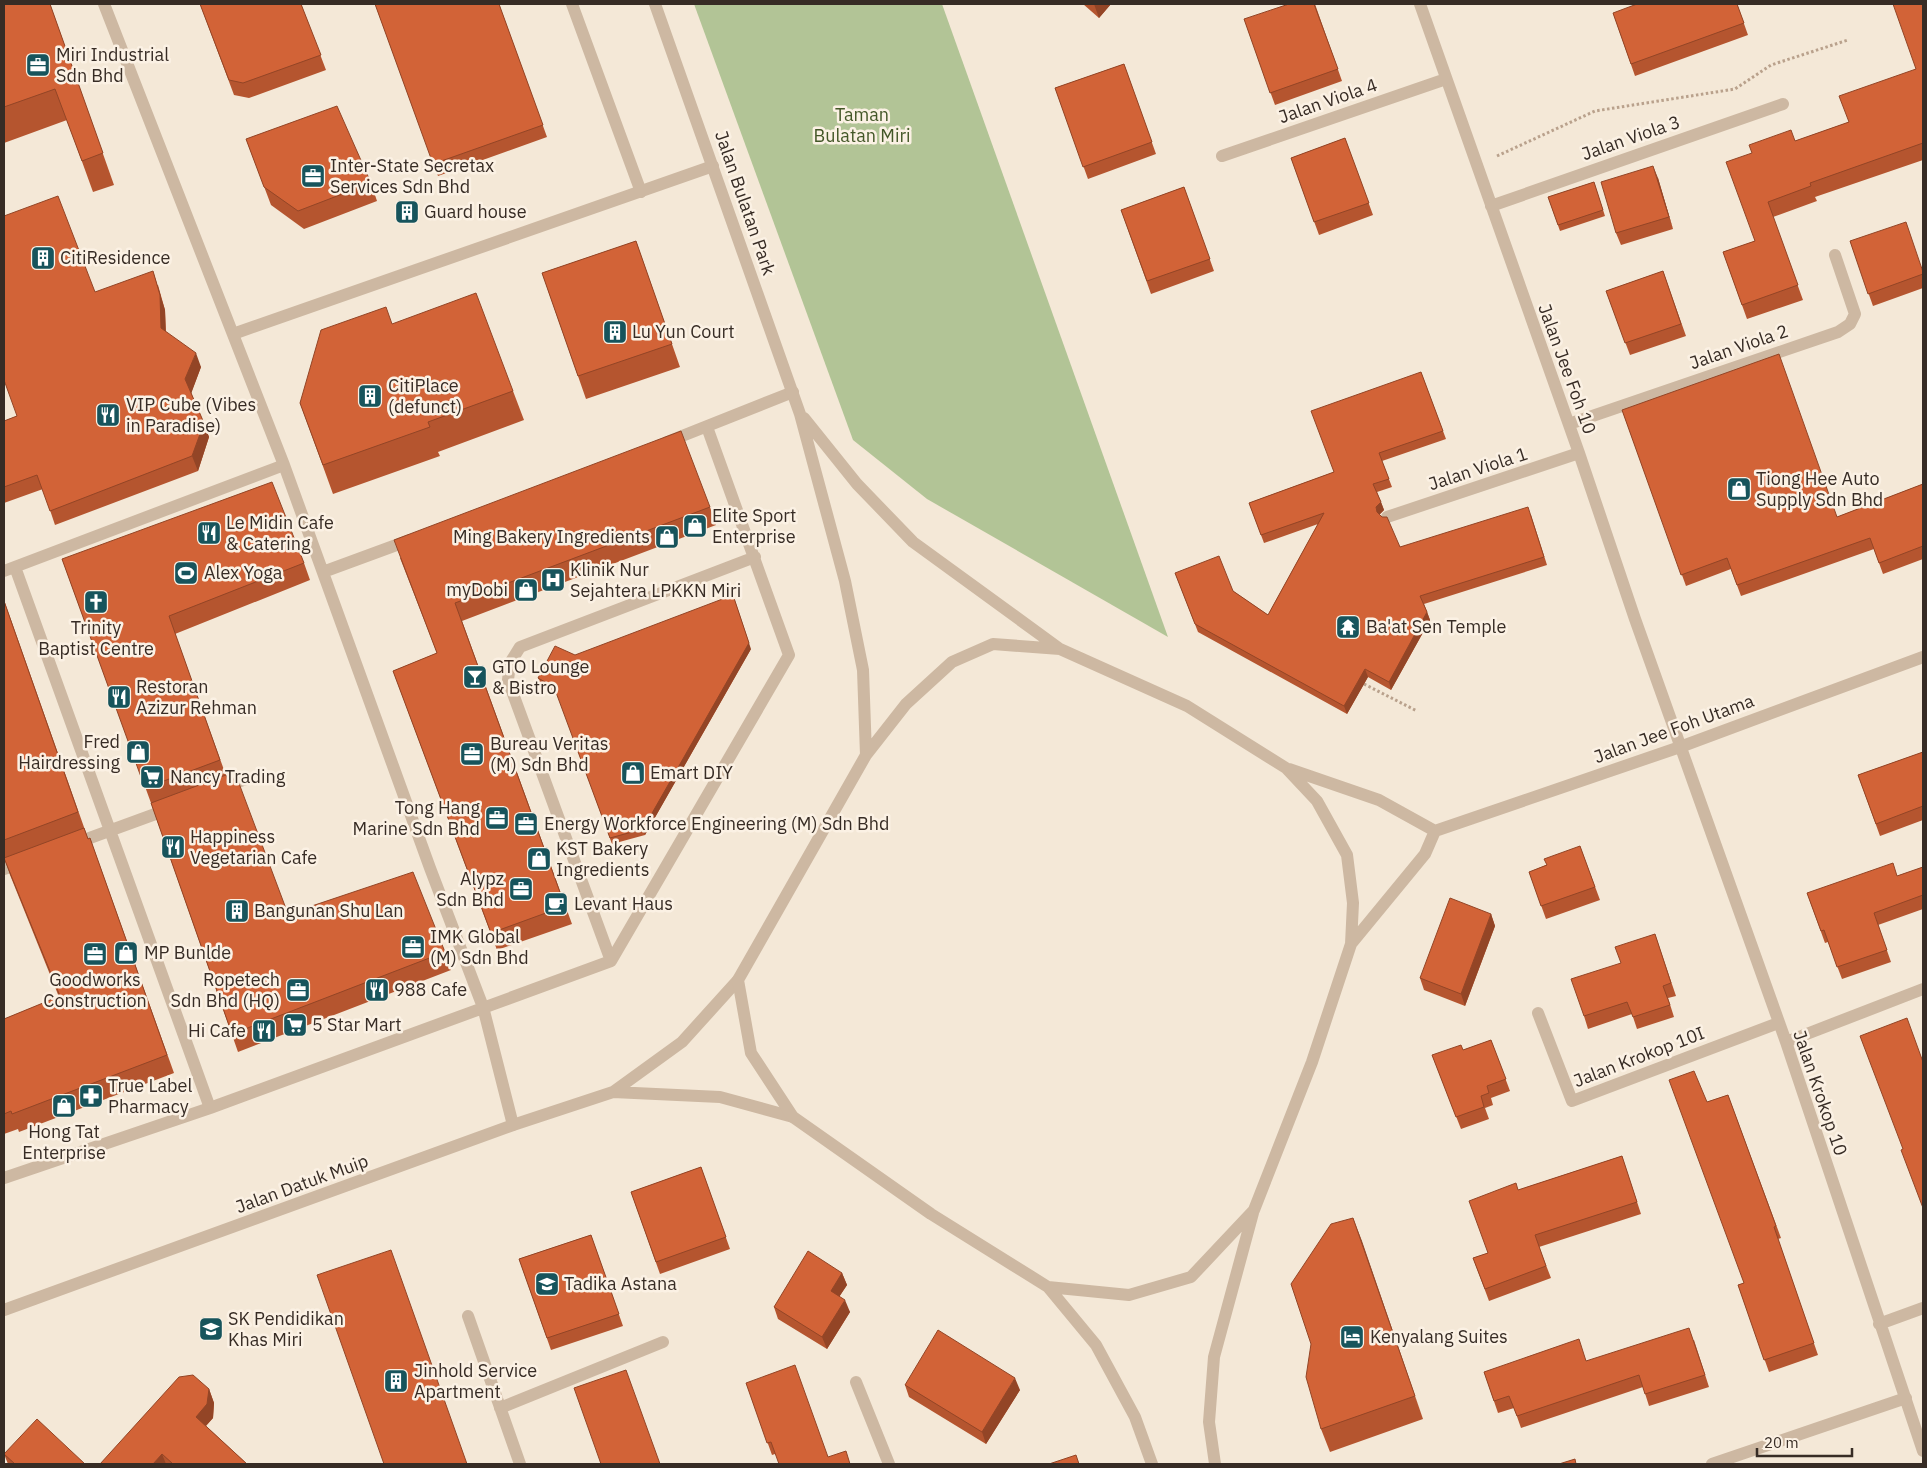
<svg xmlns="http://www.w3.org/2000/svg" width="1927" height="1468" font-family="'IBM Plex Sans',sans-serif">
<rect width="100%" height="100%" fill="#f4e8d7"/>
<!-- green -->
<path fill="#b2c496" d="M694 4H942L1168 637 927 499 853 440Z"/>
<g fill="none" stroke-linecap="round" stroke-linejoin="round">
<!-- path -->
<path stroke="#b9a18c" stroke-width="3" stroke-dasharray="2.5 2.5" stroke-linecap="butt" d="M1497 156 1595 111 1735 89 1771 65 1848 40
M1364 684 1417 711"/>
<!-- service -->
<path stroke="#cdb8a2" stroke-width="12" d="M104 4 284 465 430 868 483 1007 513 1125
M572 4 641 192
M233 334 713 166
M667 442 793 392
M15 567 210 1108
M4 571 284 465
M323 572 410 540
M223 788 246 779
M76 843 169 809
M4 869 24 862
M611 961 508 680 510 663 520 647 755 557
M4 1178 210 1108 611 961 789 655 707 427"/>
<!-- minor -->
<path stroke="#cdb8a2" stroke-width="12" d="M1420 4 1579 453 1635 619 1786 1042 1923 1451
M1222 156 1446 79
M1491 206 1783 104
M1569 424 1838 332 1850 324 1855 314 1835 255
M1387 517 1579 453
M1538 1013 1572 1101 1778 1023
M1786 1042 1923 989
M613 1092 720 1097 793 1117
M4 1310 513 1125 613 1092 682 1042 738 980
M468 1316 520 1464
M1879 1324 1923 1308
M856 1382 889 1464
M500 1408 663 1342
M1712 1464 1906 1398"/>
<!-- tertiary -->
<path stroke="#cdb8a2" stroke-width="12" d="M655 4 800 414 845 581 863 670 866 755
M804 418 857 484 913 542 1060 649
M993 644 1060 649 1187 706 1286 768 1317 801 1347 855 1353 903 1351 944 1312 1062 1254 1210 1191 1277 1129 1295 1048 1287 931 1214 793 1117 751 1053 738 980 866 755 906 704 952 662Z
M1289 769 1379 800 1435 831
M1435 831 1680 747 1923 657
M1351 944 1425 854 1435 831
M1048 1287 1096 1345 1135 1417 1152 1464
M1215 1464 1209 1422 1214 1357 1253 1213"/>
</g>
<!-- wall -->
<path fill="#b5552f" d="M4 4H50L114 185 93 192 67 120 4 143Z
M200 4H301L326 70 249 98 234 95Z
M375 4H499L547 137 438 176Z
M1083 4H1111L1099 18Z
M1315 4 1342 81 1275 105 1244 19Z
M1737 4 1748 35 1635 76 1613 13Z
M1923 4V160L1815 197 1817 201 1773 217 1803 300 1747 319 1723 252 1755 241 1752 153 1795 141 1849 122 1916 69Z
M1124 64 1156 154 1088 179 1055 88Z
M1345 138 1373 215 1319 235 1291 158Z
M246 139 371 183 377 201 304 229 271 205Z
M1658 178 1673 229 1621 245 1616 233Z
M1594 182 1605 216 1560 231 1548 197Z
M1184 187 1214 271 1151 294 1121 210Z
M636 241 680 367 586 399 542 273Z
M1850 241 1923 271V288L1873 306Z
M1663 271 1686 336 1630 355 1606 291Z
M158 285 165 310 166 332 201 367 191 393 209 437 198 471 55 525 43 489 4 503V421L17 416 95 292Z
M392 324 513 391 524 420 438 452 440 456 333 494 300 403Z
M1421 372 1446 439 1382 461 1392 487 1377 492 1384 510 1379 515 1400 547 1531 515 1547 565 1424 604 1430 620 1391 690 1368 677 1347 714 1198 632 1175 573 1233 591 1268 615 1318 524 1264 543 1249 503 1334 472Z
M1622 410 1837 517 1923 484V559L1883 574 1874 549 1741 596 1731 569 1686 586Z
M710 507 716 525 462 621 572 924 497 950 393 671 437 653 400 558Z
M62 559 304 563 310 580 175 634 228 781 288 914 445 952 451 970 238 1052 151 803Z
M4 600 85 830 88 839 90 838 174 1073 19 1132 18 1129 4 1134V1019L59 997 10 875 4 857Z
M751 649 645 835 612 844 557 693 540 684 538 678 575 655Z
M1923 752V820L1880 836 1858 775Z
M1580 846 1600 900 1546 919 1529 872 1546 865Z
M1923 867V909L1878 925 1891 962 1842 979 1828 942 1825 943 1807 893 1897 876Z
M1491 914 1495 926 1465 1006 1424 990 1420 978Z
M1655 934 1676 996 1668 998 1674 1017 1637 1029 1632 1014 1588 1029 1584 1016 1621 963Z
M1491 1040 1510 1091 1491 1098 1493 1105 1485 1108 1489 1119 1461 1129 1432 1055 1463 1050Z
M1728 1095 1781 1238 1778 1239 1818 1355 1769 1372 1738 1285 1744 1283 1707 1102Z
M1622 1156 1641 1214 1539 1247 1551 1278 1489 1301 1473 1258 1488 1253 1518 1190Z
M701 1167 730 1249 660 1274 631 1192Z
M1353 1218 1423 1419 1330 1452 1321 1429Z
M591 1235 623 1326 551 1350 519 1259Z
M842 1273 847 1285 839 1297 850 1312 827 1349 778 1319 774 1307Z
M1694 1340 1709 1387 1649 1406 1643 1387 1521 1428 1514 1408 1498 1413 1484 1372 1586 1361Z
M746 1383 828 1457 850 1464 775 1454 772 1455Z
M905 1385 1020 1390 986 1444 909 1397Z
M209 1389 214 1403 213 1418 206 1426 247 1464H100Z
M4 1454 85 1464H8Z"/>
<!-- shaded-wall -->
<path fill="#934526" d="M1094 4H1111L1099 18Z
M1653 166 1658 178 1673 229 1669 217Z
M153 271 165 310 166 343 161 328Z
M196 353 201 367 191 394 185 379Z
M204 423 209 437 198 471 192 456Z
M1381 502 1384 510 1379 515 1377 512 1376 507Z
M733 595 751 649 645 835 643 829Z
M1427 612 1430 620 1391 690 1389 682Z
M1365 669 1368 677 1347 714 1344 706Z
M1491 914 1495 926 1465 1006 1461 994Z
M1353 1218 1362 1241 1423 1419 1415 1396Z
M842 1273 847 1285 835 1303 831 1291Z
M845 1300 850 1312 827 1349 822 1337Z
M1015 1378 1020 1390 986 1444 982 1432Z
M209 1389 214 1403 213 1418 201 1431 196 1417Z
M162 1454 166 1464H153Z"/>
<!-- building -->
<path fill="#d26337" stroke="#934526" d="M4 4H50L103 153 82 161 55 89 4 107Z
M200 4H301L321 55 243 83 229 80Z
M375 4H499L543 125 433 164Z
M1289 4H1314L1338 69 1270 93 1244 19Z
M1637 4H1737L1744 23 1631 64 1613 13Z
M1893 4H1923V143L1810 183 1811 186 1768 202 1798 285 1742 305 1723 252 1755 241 1726 162 1752 153 1749 145 1791 130 1795 141 1849 122 1839 96 1916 69Z
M1124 64 1152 142 1083 167 1055 88Z
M337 106 371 183 298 211 264 187 246 139Z
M1345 138 1369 203 1314 222 1291 158Z
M1653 166 1669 217 1616 233 1601 182Z
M1594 182 1603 210 1558 225 1548 197Z
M1184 187 1210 259 1147 281 1121 210Z
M58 196 95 292 153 271 160 295 161 328 196 353 185 379 204 423 192 456 50 511 37 475 4 487V421L17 416 4 380V216Z
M1906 222 1923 272V274L1868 294 1850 241Z
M636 241 672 344 578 376 542 273Z
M1663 271 1681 324 1625 343 1606 291Z
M476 293 513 391 428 422 430 427 323 465 300 403 321 330 386 307 392 324Z
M1779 354 1837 517 1923 484V546L1879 563 1870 538 1737 585 1727 558 1681 575 1622 410Z
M1421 372 1443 431 1379 453 1389 479 1373 484 1381 502 1376 507 1377 512 1382 517H1387L1400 547 1528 507 1544 557 1420 596 1427 612 1389 682 1365 669 1344 706 1195 624 1175 573 1219 556 1233 591 1268 615 1324 513 1261 535 1249 503 1334 472 1311 411Z
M681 431 710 507 455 603 565 906 491 933 393 671 437 653 394 540Z
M272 482 304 563 169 616 220 760 145 788 62 559Z
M733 595 749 643 643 829 610 838 554 687 538 678 555 646 575 655Z
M4 601 78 812 4 840Z
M1923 752V806L1876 824 1858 775Z
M226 775 228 781 237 778 288 914 413 872 445 952 232 1034 151 803Z
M84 828 88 839 90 838 167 1055 12 1114 11 1111 4 1114V1019L60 996 4 858Z
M1580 846 1595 887 1541 906 1529 872 1547 865 1544 859Z
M1893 863 1897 876 1923 867V895L1874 913 1887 950 1837 967 1824 930 1821 931 1807 893Z
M1450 898 1491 914 1461 994 1420 978Z
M1655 934 1671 983 1663 986 1670 1005 1633 1017 1627 1002 1584 1016 1571 979 1621 963 1615 947Z
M1907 1018 1923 1062V1208L1901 1150 1903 1149 1860 1036Z
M1491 1040 1506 1079 1487 1086 1489 1093 1481 1096 1484 1107 1456 1117 1432 1055 1461 1045 1463 1050Z
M1694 1071 1707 1102 1728 1095 1776 1226 1774 1227 1814 1343 1764 1360 1738 1285 1744 1283 1669 1080Z
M1622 1156 1637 1202 1535 1235 1546 1266 1485 1289 1473 1258 1488 1253 1469 1201 1516 1183 1518 1190Z
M701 1167 726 1237 656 1262 631 1192Z
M1353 1218 1415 1396 1321 1429 1306 1377 1311 1344 1291 1284 1331 1224Z
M591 1235 619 1314 547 1338 519 1259Z
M391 1250 467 1464H384L317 1275Z
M808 1251 842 1273 831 1291 845 1300 822 1337 774 1307Z
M1689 1328 1705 1375 1645 1394 1639 1375 1517 1416 1509 1396 1494 1401 1484 1372 1579 1339 1586 1361Z
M938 1330 1015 1378 982 1432 905 1385Z
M795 1365 828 1457 846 1451 850 1464H779L771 1442 767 1443 746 1383Z
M626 1370 660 1464H601L574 1388Z
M193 1375 209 1389 207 1404 196 1417 247 1464H173L162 1454 153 1464H100L179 1377Z
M37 1419 85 1464H15L4 1454Z
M1076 1455 1079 1464H1049Z
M1575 1459 1576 1464H1559Z"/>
<!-- icons -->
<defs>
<symbol id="office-square" viewBox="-11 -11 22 22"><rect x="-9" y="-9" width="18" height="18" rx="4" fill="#17545c" stroke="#fbf1e4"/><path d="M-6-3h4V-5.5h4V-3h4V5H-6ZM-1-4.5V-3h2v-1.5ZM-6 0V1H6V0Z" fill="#fff"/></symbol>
<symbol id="building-square" viewBox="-11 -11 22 22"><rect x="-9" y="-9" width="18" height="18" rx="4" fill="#17545c" stroke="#fbf1e4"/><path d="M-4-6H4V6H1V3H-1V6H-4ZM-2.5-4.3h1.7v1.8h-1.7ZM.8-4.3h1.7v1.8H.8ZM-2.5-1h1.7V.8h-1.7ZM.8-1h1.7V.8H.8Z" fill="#fff"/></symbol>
<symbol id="restaurant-square" viewBox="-11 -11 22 22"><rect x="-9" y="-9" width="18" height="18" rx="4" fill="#17545c" stroke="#fbf1e4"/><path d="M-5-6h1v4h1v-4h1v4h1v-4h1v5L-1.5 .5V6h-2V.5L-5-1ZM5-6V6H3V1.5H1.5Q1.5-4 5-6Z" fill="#fff"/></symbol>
<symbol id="shop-square" viewBox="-11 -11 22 22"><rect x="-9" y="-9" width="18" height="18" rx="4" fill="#17545c" stroke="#fbf1e4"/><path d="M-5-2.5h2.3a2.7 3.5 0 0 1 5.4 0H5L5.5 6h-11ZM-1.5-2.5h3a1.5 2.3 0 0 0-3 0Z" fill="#fff"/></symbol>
<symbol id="stadium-square" viewBox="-11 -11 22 22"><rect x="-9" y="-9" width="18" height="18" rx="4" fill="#17545c" stroke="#fbf1e4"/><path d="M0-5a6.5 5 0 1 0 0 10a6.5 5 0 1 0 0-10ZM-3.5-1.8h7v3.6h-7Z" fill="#fff"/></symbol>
<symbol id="hospital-square" viewBox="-11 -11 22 22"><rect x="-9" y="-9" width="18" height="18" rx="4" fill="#17545c" stroke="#fbf1e4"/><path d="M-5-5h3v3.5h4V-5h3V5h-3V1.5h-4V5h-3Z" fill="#fff"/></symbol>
<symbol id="church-square" viewBox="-11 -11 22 22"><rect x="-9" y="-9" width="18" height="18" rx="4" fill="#17545c" stroke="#fbf1e4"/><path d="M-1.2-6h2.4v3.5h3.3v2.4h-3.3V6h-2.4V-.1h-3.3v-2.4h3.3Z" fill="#fff"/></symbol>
<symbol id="temple-square" viewBox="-11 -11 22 22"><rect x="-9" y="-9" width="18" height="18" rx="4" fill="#17545c" stroke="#fbf1e4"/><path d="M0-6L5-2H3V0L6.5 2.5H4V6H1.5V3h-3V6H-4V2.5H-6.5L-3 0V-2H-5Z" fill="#fff"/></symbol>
<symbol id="bar-square" viewBox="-11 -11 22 22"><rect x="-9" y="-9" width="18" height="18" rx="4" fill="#17545c" stroke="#fbf1e4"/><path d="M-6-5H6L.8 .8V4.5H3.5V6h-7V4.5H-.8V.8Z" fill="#fff"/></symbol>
<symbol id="supermarket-square" viewBox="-11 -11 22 22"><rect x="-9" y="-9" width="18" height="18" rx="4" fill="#17545c" stroke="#fbf1e4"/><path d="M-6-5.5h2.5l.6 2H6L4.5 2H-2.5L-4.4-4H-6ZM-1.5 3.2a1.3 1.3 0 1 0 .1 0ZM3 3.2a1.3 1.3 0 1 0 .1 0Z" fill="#fff"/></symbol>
<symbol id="cafe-square" viewBox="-11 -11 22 22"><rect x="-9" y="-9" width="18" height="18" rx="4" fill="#17545c" stroke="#fbf1e4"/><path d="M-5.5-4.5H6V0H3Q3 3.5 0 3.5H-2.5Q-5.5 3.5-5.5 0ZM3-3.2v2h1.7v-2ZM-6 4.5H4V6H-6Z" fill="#fff"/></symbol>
<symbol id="pharmacy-square" viewBox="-11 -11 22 22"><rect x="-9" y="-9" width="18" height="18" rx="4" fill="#17545c" stroke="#fbf1e4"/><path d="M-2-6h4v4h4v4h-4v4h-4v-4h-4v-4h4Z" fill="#fff"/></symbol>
<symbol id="school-square" viewBox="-11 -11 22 22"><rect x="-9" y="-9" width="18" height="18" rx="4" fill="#17545c" stroke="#fbf1e4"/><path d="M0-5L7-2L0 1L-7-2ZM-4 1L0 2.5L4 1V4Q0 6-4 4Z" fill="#fff"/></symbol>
<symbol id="hotel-square" viewBox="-11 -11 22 22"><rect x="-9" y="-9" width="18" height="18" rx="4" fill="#17545c" stroke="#fbf1e4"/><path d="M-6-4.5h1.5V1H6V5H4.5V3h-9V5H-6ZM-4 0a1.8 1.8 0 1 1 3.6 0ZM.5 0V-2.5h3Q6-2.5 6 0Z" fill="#fff"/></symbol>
</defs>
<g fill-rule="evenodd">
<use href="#office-square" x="24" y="51" width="28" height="28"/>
<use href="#office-square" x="299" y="162" width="28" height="28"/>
<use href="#building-square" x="393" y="198" width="28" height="28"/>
<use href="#building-square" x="29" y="244" width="28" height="28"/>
<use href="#building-square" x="601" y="318" width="28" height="28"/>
<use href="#building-square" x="356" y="382" width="28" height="28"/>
<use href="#restaurant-square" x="94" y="401" width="28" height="28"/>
<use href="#shop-square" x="1725" y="475" width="28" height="28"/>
<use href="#shop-square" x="681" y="512" width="28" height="28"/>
<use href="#restaurant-square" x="195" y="519" width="28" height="28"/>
<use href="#shop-square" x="653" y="523" width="28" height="28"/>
<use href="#stadium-square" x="172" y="559" width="28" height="28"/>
<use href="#hospital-square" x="539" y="566" width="28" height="28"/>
<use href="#shop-square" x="512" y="576" width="28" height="28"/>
<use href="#church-square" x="82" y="588" width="28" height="28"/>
<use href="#temple-square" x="1334" y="613" width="28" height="28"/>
<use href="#bar-square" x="461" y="663" width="28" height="28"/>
<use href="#restaurant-square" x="105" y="683" width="28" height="28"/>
<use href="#shop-square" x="124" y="738" width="28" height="28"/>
<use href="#office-square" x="458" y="740" width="28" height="28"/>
<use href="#shop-square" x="619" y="759" width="28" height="28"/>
<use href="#supermarket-square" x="138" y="763" width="28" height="28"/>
<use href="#office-square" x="483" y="804" width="28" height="28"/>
<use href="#office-square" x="512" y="810" width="28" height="28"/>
<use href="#restaurant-square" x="159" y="833" width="28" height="28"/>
<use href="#shop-square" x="525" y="845" width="28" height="28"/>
<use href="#office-square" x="507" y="875" width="28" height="28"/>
<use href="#cafe-square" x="542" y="890" width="28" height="28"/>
<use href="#building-square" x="223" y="897" width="28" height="28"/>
<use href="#office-square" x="399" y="933" width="28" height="28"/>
<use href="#shop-square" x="112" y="939" width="28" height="28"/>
<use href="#office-square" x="81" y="940" width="28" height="28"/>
<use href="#office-square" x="284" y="976" width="28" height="28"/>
<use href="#restaurant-square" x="363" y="976" width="28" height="28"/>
<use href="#supermarket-square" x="281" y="1011" width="28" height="28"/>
<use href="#restaurant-square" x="250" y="1017" width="28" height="28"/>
<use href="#pharmacy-square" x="77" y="1082" width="28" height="28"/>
<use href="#shop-square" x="50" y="1092" width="28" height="28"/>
<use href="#school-square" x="533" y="1270" width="28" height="28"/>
<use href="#school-square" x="197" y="1315" width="28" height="28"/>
<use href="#hotel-square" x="1338" y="1323" width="28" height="28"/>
<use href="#building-square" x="382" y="1367" width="28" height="28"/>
</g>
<g text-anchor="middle" stroke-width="5" stroke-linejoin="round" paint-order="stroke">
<!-- poi labels -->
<g font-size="18" fill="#372c25" stroke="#fbf1e4" text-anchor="start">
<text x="56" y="61">Miri Industrial<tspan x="56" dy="21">Sdn Bhd</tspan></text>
<text x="330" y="172">Inter-State Secretax<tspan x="330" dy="21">Services Sdn Bhd</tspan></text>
<text x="424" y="218">Guard house</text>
<text x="60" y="264">CitiResidence</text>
<text x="632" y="338">Lu Yun Court</text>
<text x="388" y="392">CitiPlace<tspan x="388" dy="21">(defunct)</tspan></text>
<text x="126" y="411">VIP Cube (Vibes<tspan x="126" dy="21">in Paradise)</tspan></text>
<text x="1756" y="485">Tiong Hee Auto<tspan x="1756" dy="21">Supply Sdn Bhd</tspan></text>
<text x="712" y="522">Elite Sport<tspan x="712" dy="21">Enterprise</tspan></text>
<text x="226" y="529">Le Midin Cafe<tspan x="226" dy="21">&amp; Catering</tspan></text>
<text x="650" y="543" text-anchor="end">Ming Bakery Ingredients</text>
<text x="570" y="576">Klinik Nur<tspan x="570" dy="21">Sejahtera LPKKN Miri</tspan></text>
<text x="204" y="579">Alex Yoga</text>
<text x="508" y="596" text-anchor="end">myDobi</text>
<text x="1366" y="633">Ba'at Sen Temple</text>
<text x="96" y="634" text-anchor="middle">Trinity<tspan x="96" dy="21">Baptist Centre</tspan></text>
<text x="492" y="673">GTO Lounge<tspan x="492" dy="21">&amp; Bistro</tspan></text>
<text x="136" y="693">Restoran<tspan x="136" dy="21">Azizur Rehman</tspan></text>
<text x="120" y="748" text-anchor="end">Fred<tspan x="120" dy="21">Hairdressing</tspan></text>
<text x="490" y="750">Bureau Veritas<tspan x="490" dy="21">(M) Sdn Bhd</tspan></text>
<text x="650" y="779">Emart DIY</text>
<text x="170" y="783">Nancy Trading</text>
<text x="480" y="814" text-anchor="end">Tong Hang<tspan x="480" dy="21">Marine Sdn Bhd</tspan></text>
<text x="544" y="830">Energy Workforce Engineering (M) Sdn Bhd</text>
<text x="190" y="843">Happiness<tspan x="190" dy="21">Vegetarian Cafe</tspan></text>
<text x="556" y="855">KST Bakery<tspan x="556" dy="21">Ingredients</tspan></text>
<text x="504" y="885" text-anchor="end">Alypz<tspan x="504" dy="21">Sdn Bhd</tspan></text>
<text x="574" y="910">Levant Haus</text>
<text x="254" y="917">Bangunan Shu Lan</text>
<text x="430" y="943">IMK Global<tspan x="430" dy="21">(M) Sdn Bhd</tspan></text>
<text x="144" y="959">MP Bunlde</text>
<text x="95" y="986" text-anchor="middle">Goodworks<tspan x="95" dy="21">Construction</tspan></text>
<text x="280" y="986" text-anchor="end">Ropetech<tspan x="280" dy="21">Sdn Bhd (HQ)</tspan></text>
<text x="394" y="996">988 Cafe</text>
<text x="312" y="1031">5 Star Mart</text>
<text x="246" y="1037" text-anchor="end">Hi Cafe</text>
<text x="108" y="1092">True Label<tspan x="108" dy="21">Pharmacy</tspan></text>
<text x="64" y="1138" text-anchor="middle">Hong Tat<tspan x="64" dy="21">Enterprise</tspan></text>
<text x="564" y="1290">Tadika Astana</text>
<text x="228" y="1325">SK Pendidikan<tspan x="228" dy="21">Khas Miri</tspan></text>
<text x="1370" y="1343">Kenyalang Suites</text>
<text x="414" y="1377">Jinhold Service<tspan x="414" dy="21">Apartment</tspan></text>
</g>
<!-- street labels -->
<g font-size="18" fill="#372c25" stroke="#fbf1e4">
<text transform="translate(1328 101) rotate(-19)" y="6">Jalan Viola 4</text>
<text transform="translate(1631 138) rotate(-19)" y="6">Jalan Viola 3</text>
<text transform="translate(745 203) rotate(71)" y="6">Jalan Bulatan Park</text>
<text transform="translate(1739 347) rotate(-19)" y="6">Jalan Viola 2</text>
<text transform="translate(1567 369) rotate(70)" y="6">Jalan Jee Foh 10</text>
<text transform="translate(1478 469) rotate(-18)" y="6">Jalan Viola 1</text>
<text transform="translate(1674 729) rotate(-20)" y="6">Jalan Jee Foh Utama</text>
<text transform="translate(1639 1057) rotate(-21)" y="6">Jalan Krokop 10I</text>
<text transform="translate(1820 1093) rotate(71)" y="6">Jalan Krokop 10</text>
<text transform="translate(302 1184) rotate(-20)" y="6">Jalan Datuk Muip</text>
</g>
<!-- park labels -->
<g font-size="18" fill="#435727" stroke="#fbf1e4">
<text x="862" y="121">Taman<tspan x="862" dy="21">Bulatan Miri</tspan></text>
</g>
</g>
<!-- border -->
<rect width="1927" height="1468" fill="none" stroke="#372c25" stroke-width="10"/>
<!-- scale -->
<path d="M1757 1448v8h95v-8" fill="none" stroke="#372c25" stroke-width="2.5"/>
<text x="1764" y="1448" font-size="15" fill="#372c25" stroke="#fbf1e4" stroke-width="4" paint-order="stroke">20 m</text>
</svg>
